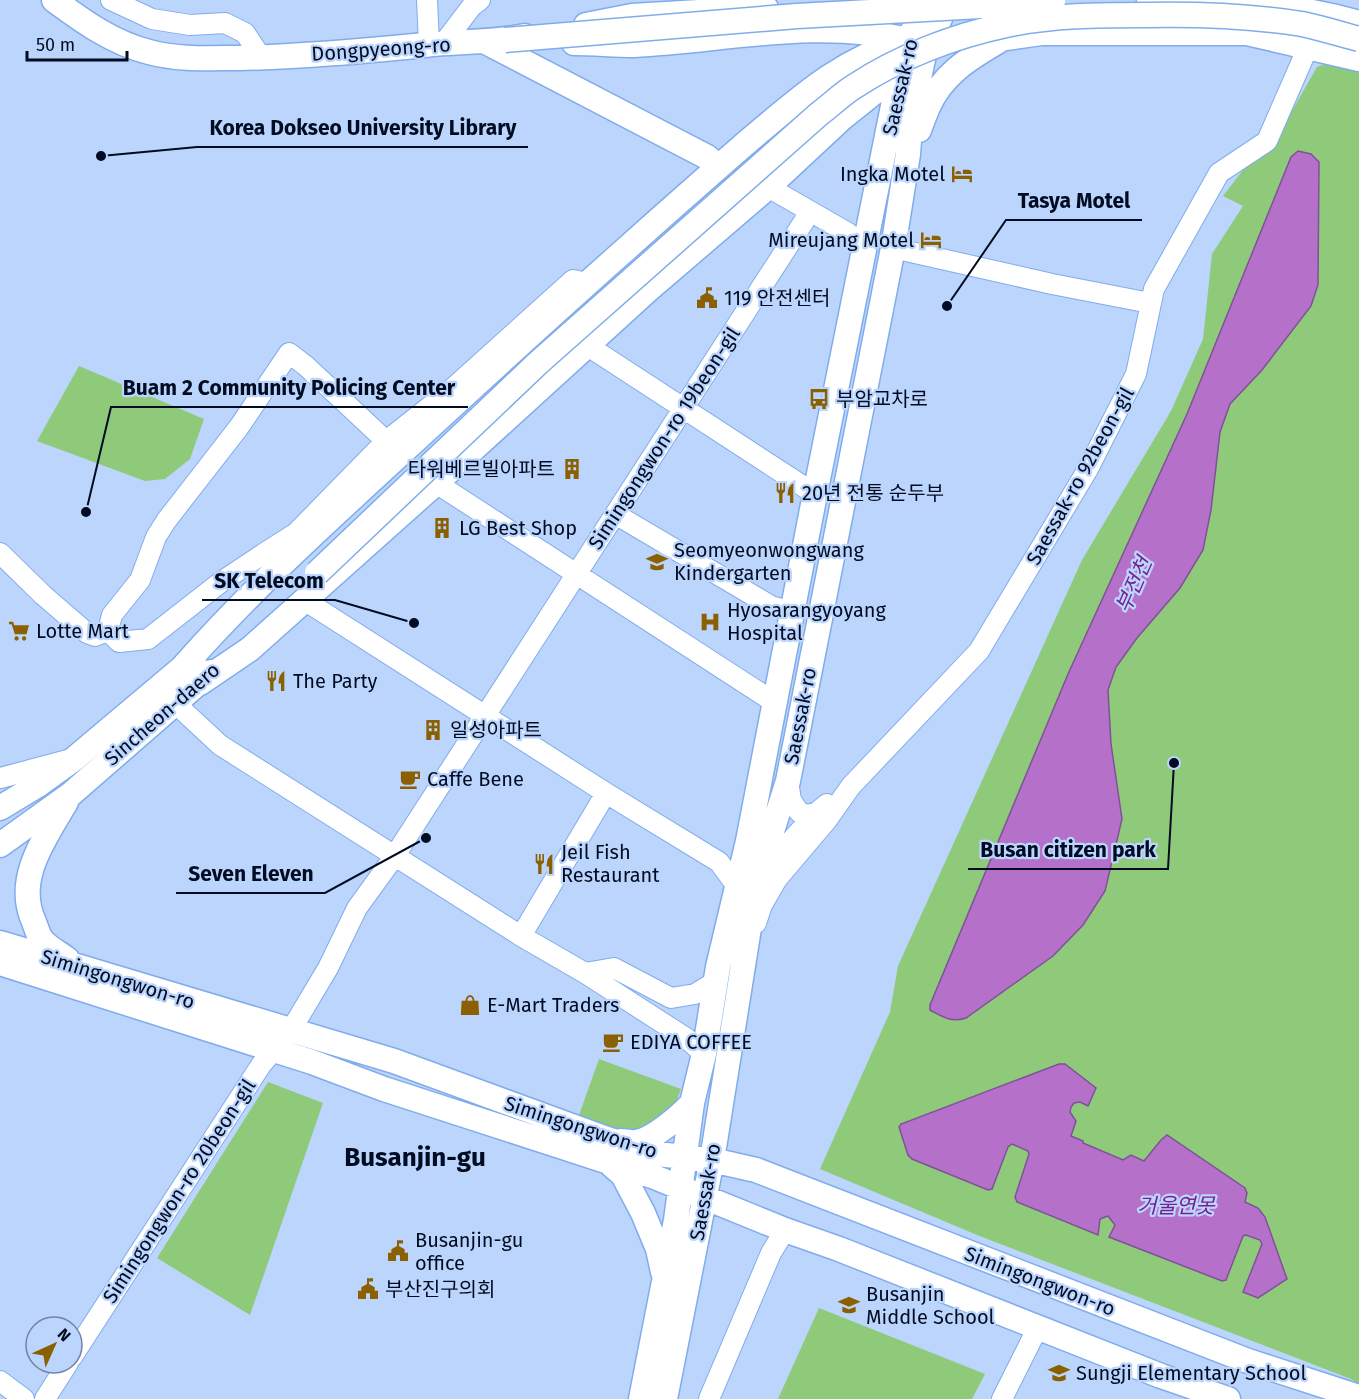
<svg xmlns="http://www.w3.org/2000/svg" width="1359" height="1399" font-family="'Fira Sans','Noto Sans KR',sans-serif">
<rect width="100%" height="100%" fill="#bbd5fd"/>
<!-- green -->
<path fill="#8eca79" d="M1334 60 1359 72V1384L1351 1379 977 1235 820 1169 890 1012 898 966 1082 560 1171 411 1203 339 1212 254 1243 206 1223 196 1243 170 1272 146 1317 67Z
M79 366 204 419 190 459 165 479 145 481 37 441Z
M599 1059 681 1089 672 1113 634 1136 579 1115Z
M268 1082 323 1103 250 1315 157 1258Z
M819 1308 985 1374 972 1399H778Z"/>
<!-- water -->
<path fill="#b570ca" stroke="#7f5297" stroke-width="1.5" d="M1298 151 1311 154 1319 162 1318 285 1311 306 1262 370 1230 404 1220 432 1211 510 1203 550 1180 588 1137 638 1116 667 1108 690 1111 744 1122 819 1105 891 1083 925 1053 956 966 1018C951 1023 943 1017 930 1010V1005L1068 674 1187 414 1291 157Z
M1059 1064H1065L1096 1088 1088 1106 1080 1102 1074 1103 1071 1107 1070 1112 1076 1121 1071 1136 1083 1141V1143L1123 1160 1131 1155 1144 1161 1161 1140 1167 1135 1245 1188 1247 1193 1245 1202 1258 1208 1265 1217 1287 1279 1258 1298 1243 1292 1262 1244 1260 1240 1246 1235 1243 1236 1226 1280 1222 1281 1109 1237 1115 1225 1108 1216 1100 1219 1098 1235 1017 1202 1015 1197 1029 1154 1028 1151 1012 1144 1008 1147 992 1189 988 1190 912 1159 908 1155 899 1127 901 1124Z"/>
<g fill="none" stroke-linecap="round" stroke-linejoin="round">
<defs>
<path id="minor" d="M111 0 152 19 190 25 225 23 245 33 261 57
M427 0 429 44
M443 44 472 6 480 0
M768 187 848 233 865 247
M893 248 1052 284 1150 303
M588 346 815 494
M436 483 774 702
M615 514 771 606 792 612
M0 553 43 595 87 633 95 636 108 631
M263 554 296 533 386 441 452 389 573 280 587 283
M304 600 606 793 719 862 736 885 757 878 817 812 827 804
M108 631 112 615 140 580 156 537 166 521 239 427 289 353 306 366 386 441
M108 631 119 642 148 639 221 582 263 554 273 563
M176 704 220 745 521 936 585 973 686 1038 704 1054
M0 778 68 760
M788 781 791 800 799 812 808 815 817 812
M756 923 762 905 777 879 827 820 851 786 979 651 1088 469 1136 374 1154 289 1219 173 1267 141 1308 47
M521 936 606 793
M585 973 614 968 671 998 695 994 715 982
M72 1357 261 1065 291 1030 328 968 357 908 394 857 810 212
M0 1381 24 1399
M45 1399 68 1363
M709 1399 771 1253 785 1230
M1002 1399 1038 1327"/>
<path id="major" d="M54 0C84 22 113 43 149 52 179 60 209 58 239 58 301 57 364 51 425 45 459 41 492 43 525 36
M1149 0C1220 1 1291 3 1359 23
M586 25 632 16 766 8
M486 42 707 157 718 167
M574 43C594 43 614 45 634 45 724 41 817 17 907 40
M972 43 1041 33H1247L1359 59
M919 130C922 122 925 114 928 107 942 75 968 59 997 42
M183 667C249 592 323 525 397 457 473 387 549 317 626 249 666 213 706 178 746 143 801 97 837 62 907 40
M200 683 250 649 436 483 648 290 768 187 841 119 906 67
M66 802C45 838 14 879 34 922 36 927 38 934 41 939 47 947 59 953 67 959
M0 808 38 785 74 759 194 658
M0 845 71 794 211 672
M0 943 394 1061 607 1139 657 1154 712 1160 756 1170 1248 1361 1359 1397
M0 963 312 1062 384 1089 652 1176 785 1230 839 1249 1161 1376 1228 1399
M621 1141C626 1141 631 1143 636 1142 653 1140 681 1115 692 1103
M607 1161 623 1175 643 1213 658 1249 663 1272
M641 1399 676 1220 692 1103 704 1054 718 967 748 841 815 494 900 71 907 40 932 0
M665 1399 712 1160 757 878 788 781 893 248 908 154 911 115 924 55 948 0"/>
</defs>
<!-- minor casing -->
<use href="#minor" stroke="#81aceb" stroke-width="22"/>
<!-- major casing -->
<use href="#major" stroke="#81aceb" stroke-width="27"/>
<!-- minor -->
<use href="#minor" stroke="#fff" stroke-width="20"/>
<!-- major -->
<use href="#major" stroke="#fff" stroke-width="24"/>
<defs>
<path id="major-bridge" d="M505 40 797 16 1053 2
M317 573 538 363 819 114C831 105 842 94 855 86 899 57 954 36 1006 25 1052 15 1100 15 1147 15 1199 14 1251 16 1302 24 1321 28 1340 34 1359 39"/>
</defs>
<!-- major-bridge casing -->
<use href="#major-bridge" stroke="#81aceb" stroke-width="27" stroke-linecap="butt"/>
<!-- major-bridge -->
<use href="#major-bridge" stroke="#fff" stroke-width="24"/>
</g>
<!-- icons -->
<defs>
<symbol id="hotel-bare" viewBox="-9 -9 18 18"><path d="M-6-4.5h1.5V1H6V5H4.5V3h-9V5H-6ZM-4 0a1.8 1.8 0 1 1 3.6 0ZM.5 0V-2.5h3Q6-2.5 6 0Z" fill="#8b6002" stroke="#bbd5fd" stroke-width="2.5" paint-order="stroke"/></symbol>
<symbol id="civic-bare" viewBox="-9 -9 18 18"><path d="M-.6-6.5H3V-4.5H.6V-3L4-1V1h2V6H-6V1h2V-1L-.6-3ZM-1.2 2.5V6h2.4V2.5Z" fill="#8b6002" stroke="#bbd5fd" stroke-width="2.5" paint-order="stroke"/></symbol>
<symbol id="bus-bare" viewBox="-9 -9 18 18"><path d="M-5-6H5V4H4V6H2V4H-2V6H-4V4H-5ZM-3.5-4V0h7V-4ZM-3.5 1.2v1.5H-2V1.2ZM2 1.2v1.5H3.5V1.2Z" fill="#8b6002" stroke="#bbd5fd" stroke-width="2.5" paint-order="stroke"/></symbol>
<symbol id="building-bare" viewBox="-9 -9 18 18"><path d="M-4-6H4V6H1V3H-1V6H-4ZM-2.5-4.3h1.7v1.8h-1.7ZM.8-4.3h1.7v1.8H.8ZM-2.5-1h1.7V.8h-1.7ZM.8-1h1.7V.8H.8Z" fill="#8b6002" stroke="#bbd5fd" stroke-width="2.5" paint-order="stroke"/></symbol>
<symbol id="restaurant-bare" viewBox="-9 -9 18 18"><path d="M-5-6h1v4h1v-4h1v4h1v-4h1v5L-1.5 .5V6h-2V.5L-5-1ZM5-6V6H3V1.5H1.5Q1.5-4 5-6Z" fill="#8b6002" stroke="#bbd5fd" stroke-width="2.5" paint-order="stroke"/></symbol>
<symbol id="school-bare" viewBox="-9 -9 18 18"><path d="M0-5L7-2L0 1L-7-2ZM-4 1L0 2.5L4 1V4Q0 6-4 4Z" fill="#8b6002" stroke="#bbd5fd" stroke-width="2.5" paint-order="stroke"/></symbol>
<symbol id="hospital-bare" viewBox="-9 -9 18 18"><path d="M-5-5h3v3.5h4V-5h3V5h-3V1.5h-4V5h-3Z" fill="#8b6002" stroke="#bbd5fd" stroke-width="2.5" paint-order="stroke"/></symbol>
<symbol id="supermarket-bare" viewBox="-9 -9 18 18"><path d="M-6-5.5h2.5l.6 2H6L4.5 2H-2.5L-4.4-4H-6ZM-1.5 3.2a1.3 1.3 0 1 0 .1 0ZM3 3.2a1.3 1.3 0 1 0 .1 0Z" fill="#8b6002" stroke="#bbd5fd" stroke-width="2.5" paint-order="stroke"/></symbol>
<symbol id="cafe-bare" viewBox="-9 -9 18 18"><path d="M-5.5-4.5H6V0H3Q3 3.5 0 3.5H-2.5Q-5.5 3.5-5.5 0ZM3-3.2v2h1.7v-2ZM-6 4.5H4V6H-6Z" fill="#8b6002" stroke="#bbd5fd" stroke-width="2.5" paint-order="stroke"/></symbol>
<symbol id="shop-bare" viewBox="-9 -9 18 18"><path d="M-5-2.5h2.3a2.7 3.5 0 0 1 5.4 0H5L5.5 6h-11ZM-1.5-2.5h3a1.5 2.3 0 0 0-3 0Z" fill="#8b6002" stroke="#bbd5fd" stroke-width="2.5" paint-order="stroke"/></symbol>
</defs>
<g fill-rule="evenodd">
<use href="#hotel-bare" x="947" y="159" width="30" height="30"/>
<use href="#hotel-bare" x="916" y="225" width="30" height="30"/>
<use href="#civic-bare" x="692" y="283" width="30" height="30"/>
<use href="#bus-bare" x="804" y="384" width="30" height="30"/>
<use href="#building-bare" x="557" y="454" width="30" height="30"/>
<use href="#restaurant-bare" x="770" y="478" width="30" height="30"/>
<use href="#building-bare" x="427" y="513" width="30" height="30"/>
<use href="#school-bare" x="642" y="547" width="30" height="30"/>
<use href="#hospital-bare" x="695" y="607" width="30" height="30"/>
<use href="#supermarket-bare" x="4" y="616" width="30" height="30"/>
<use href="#restaurant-bare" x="261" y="666" width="30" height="30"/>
<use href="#building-bare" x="418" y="715" width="30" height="30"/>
<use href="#cafe-bare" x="395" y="764" width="30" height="30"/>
<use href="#restaurant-bare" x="529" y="849" width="30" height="30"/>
<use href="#shop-bare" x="455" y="990" width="30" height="30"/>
<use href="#cafe-bare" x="598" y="1027" width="30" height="30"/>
<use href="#civic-bare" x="383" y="1236" width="30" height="30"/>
<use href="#civic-bare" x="353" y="1274" width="30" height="30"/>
<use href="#school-bare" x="834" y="1290" width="30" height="30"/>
<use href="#school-bare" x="1044" y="1358" width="30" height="30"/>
</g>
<g text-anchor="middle" stroke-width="4.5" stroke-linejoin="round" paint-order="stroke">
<!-- street labels -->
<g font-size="20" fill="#010b21" stroke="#bbd5fd">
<text transform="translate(381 49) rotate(-4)" y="7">Dongpyeong-ro</text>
<text transform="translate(900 87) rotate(-77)" y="7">Saessak-ro</text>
<text transform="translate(664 438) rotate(-57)" y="7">Simingongwon-ro 19beon-gil</text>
<text transform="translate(1080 476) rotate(-61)" y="7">Saessak-ro 92beon-gil</text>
<text transform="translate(162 714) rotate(-41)" y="7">Sincheon-daero</text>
<text transform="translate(800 716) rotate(-79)" y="7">Saessak-ro</text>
<text transform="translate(118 979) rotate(17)" y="7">Simingongwon-ro</text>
<text transform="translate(581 1127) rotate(18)" y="7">Simingongwon-ro</text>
<text transform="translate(179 1191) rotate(-57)" y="7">Simingongwon-ro 20beon-gil</text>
<text transform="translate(705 1192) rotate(-80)" y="7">Saessak-ro</text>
<text transform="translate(1040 1281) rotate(21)" y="7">Simingongwon-ro</text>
</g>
<!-- poi labels -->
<g font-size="20" fill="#010b21" stroke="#bbd5fd" text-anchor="start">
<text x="945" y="181" text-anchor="end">Ingka Motel</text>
<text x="914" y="247" text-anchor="end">Mireujang Motel</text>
<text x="724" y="305">119 안전센터</text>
<text x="836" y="406">부암교차로</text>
<text x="555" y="476" text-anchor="end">타워베르빌아파트</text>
<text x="802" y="500">20년 전통 순두부</text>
<text x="459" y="535">LG Best Shop</text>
<text x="674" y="557">Seomyeonwongwang<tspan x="674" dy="23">Kindergarten</tspan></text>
<text x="727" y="617">Hyosarangyoyang<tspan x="727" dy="23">Hospital</tspan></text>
<text x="36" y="638">Lotte Mart</text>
<text x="293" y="688">The Party</text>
<text x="450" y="737">일성아파트</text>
<text x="427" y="786">Caffe Bene</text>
<text x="561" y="859">Jeil Fish<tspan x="561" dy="23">Restaurant</tspan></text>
<text x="487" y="1012">E-Mart Traders</text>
<text x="630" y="1049">EDIYA COFFEE</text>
<text x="415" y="1247">Busanjin-gu<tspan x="415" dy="23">office</tspan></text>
<text x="385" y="1296">부산진구의회</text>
<text x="866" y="1301">Busanjin<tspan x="866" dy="23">Middle School</tspan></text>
<text x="1076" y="1380">Sungji Elementary School</text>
</g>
<!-- water labels -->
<g font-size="21" font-style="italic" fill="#77208e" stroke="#bbd5fd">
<text transform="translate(1134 585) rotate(-66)" y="7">부전천</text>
<text x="1176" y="1213">거울연못</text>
</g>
<!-- district labels -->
<g font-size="26" font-weight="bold" fill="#010b21" stroke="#bbd5fd">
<text x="415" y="1166">Busanjin-gu</text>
</g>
</g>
<!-- callouts -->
<path fill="none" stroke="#010b21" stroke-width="2" d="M101 156L197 147H528M947 306L1006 220H1142M86 512L111 407H468M414 623L335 600H202M1174 763L1168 869H968M426 838L325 893H176"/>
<g fill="#010b21" stroke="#bbd5fd" stroke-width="2">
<circle cx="101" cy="156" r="6"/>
<circle cx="947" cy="306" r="6"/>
<circle cx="86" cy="512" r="6"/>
<circle cx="414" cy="623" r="6"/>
<circle cx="1174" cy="763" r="6"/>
<circle cx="426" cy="838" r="6"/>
</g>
<g font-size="21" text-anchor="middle" font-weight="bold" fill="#010b21" stroke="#bbd5fd" stroke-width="4.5" stroke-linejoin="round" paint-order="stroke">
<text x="363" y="135">Korea Dokseo University Library</text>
<text x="1074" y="208">Tasya Motel</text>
<text x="289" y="395">Buam 2 Community Policing Center</text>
<text x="269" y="588">SK Telecom</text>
<text x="1068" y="857">Busan citizen park</text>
<text x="251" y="881">Seven Eleven</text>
</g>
<!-- north arrow -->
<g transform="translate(54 1345) rotate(45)"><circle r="28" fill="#bbd5fd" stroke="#7184a5" stroke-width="1.5"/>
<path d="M0-4.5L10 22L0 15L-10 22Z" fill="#8b6002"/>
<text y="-9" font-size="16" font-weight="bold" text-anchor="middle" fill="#010b21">N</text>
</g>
<!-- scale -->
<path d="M27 51v9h100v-9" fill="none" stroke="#010b21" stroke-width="3"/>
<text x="36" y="51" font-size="18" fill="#010b21" stroke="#bbd5fd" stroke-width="4.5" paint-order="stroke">50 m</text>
</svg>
